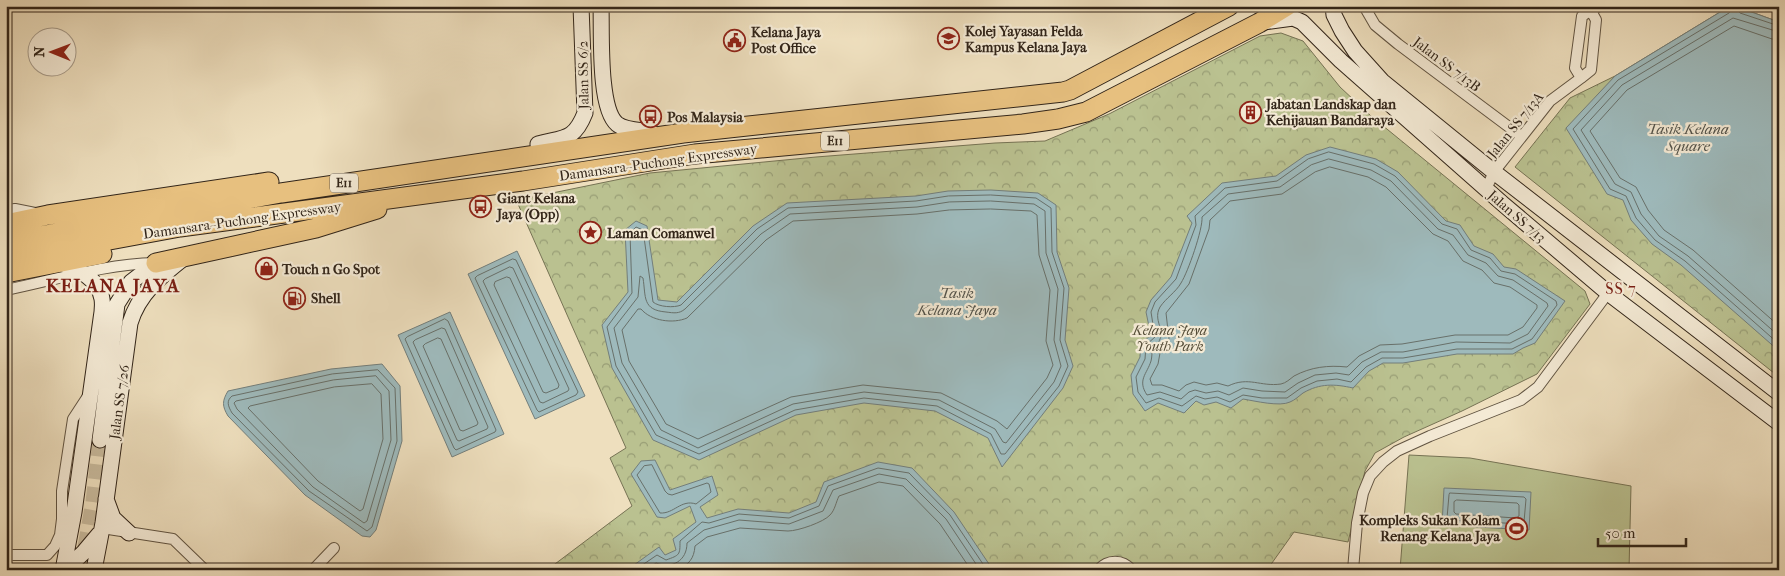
<svg xmlns="http://www.w3.org/2000/svg" width="1785" height="576" font-family="'IM FELL French Canon',serif">
<defs>
<pattern id="park-crowns" width="20" height="18" patternUnits="userSpaceOnUse" patternTransform="scale(1.25)"><rect width="20" height="18" fill="#bac190"/><path d="M2 6a3 3 0 1 1 6 0M12 15a3 3 0 1 1 6 0" fill="none" stroke="#989d75"/></pattern>
</defs>
<rect width="100%" height="100%" fill="#eedfbe"/>
<filter id="stains"><feTurbulence type="fractalNoise" baseFrequency=".004" numOctaves="4"/><feColorMatrix values="0 0 0 0 .2 0 0 0 0 .09 0 0 0 0 .02 0 0 0 .5 -.17"/></filter>
<radialGradient id="worn" r=".72"><stop offset=".6" stop-color="#630" stop-opacity="0"/><stop offset="1" stop-color="#630" stop-opacity=".3"/></radialGradient>
<!-- park -->
<path fill="url(#park-crowns)" stroke="#767354" d="M1730 6H1735L1779 22V377L1515 167 1570 98 1615 76Z
M1281 33 1303 41 1340 87 1371 116 1585 291 1590 304 1537 374 1462 411 1404 437 1375 453 1365 471 1348 542 1294 532 1267 570H547L632 506 610 458 626 448 518 204V200L650 173 816 157 995 143 1045 141 1109 114 1260 36Z"/>
<!-- garden -->
<path fill="#bac190" stroke="#767354" d="M1409 455 1470 458 1631 486 1629 570H1400Z"/>
<!-- water -->
<path fill="#9ebabc" stroke="#737e7b" d="M1730 6H1735L1779 22V351L1681 265 1652 244 1631 220 1623 200 1607 194 1566 128 1615 76Z
M1330 147 1376 159 1398 172 1446 221 1460 225 1474 246 1493 254 1504 267 1516 269 1565 301 1535 343 1523 348 1513 354H1457L1403 363H1383L1369 371 1353 388C1335 384 1320 383 1303 393 1299 396 1295 400 1290 402 1280 407 1255 401 1243 399L1231 408 1216 402 1204 405 1196 401 1184 413 1158 403 1145 411 1133 394 1131 375 1140 357 1141 342 1151 336 1146 312 1151 300 1171 277 1192 223 1187 216 1222 183 1276 176 1306 155Z
M991 190 1038 193 1056 205 1057 252 1069 288 1065 340 1073 366 1063 388 1002 467 988 438 935 411 864 403 796 415 699 460 653 440 612 368 602 325 628 292 625 230 636 221 647 226 658 300 677 302 753 226 787 203 916 196 948 191Z
M517 251 585 396 535 419 468 274Z
M450 312 504 434 452 457 398 335Z
M382 364 400 386 402 441 376 530 370 537 362 536 305 495 228 416C222 406 222 401 228 391L331 369Z
M655 460 670 490 712 476 718 495 700 507 707 518 738 509 789 513 816 502 824 482 878 462 912 468 954 512 993 570H627L659 547 665 555 676 550 673 539 696 522 690 506 665 518 657 517 631 474 641 461Z
M1444 488 1531 492 1529 530 1442 525Z"/>
<g fill="none" stroke-linecap="round" stroke-linejoin="round">
<!-- shore -->
<path stroke="#68706a" stroke-width="1" d="M1779 26 1740 13 1736 8H1733L1729 13 1618 80 1573 129 1610 189 1626 196 1636 218 1655 240 1685 261 1779 344
M1779 32 1733 18 1622 85 1581 130 1615 184 1631 192 1641 214 1659 236 1688 256 1779 336
M1779 40 1772 39 1734 26 1627 90 1590 131 1620 178 1636 187 1648 210 1664 230 1693 250 1779 326
M1329 152 1374 164 1395 176 1442 224 1457 229 1471 250 1490 258 1501 271 1515 274 1556 301 1557 305 1532 339 1512 349H1457L1403 358H1382L1366 367 1351 382 1337 379 1317 381 1301 388 1287 398H1262L1243 395 1230 402 1217 397 1205 399 1196 396 1182 406 1159 398 1146 403 1138 392 1136 377 1145 359 1146 345 1155 337 1151 312 1155 302 1176 279 1196 225 1195 216 1225 188 1277 181 1308 159Z
M1329 159 1371 170 1391 181 1438 229 1453 235 1468 255 1486 263 1498 276 1513 280 1547 303 1548 306 1528 334 1510 343 1456 342 1403 352H1381L1362 362 1349 375 1336 373 1315 375 1298 383 1285 392 1262 391 1243 388 1229 395 1218 391 1206 393 1195 390 1189 392 1181 399 1160 392 1147 395C1137 380 1147 374 1151 361 1152 357 1152 353 1152 349 1172 333 1151 323 1160 307 1166 298 1176 292 1181 283 1188 272 1203 229 1202 217L1228 194 1280 187 1311 165Z
M1330 167 1368 177 1386 187 1433 234 1448 241 1463 261 1482 270 1494 283 1510 287 1537 305V308L1523 327 1508 335H1455L1402 344 1380 345 1359 356 1347 367C1328 365 1311 367 1294 376 1290 379 1286 383 1281 384 1260 387 1249 376 1228 386L1217 383 1206 385 1194 382 1186 385 1179 391 1162 385H1152L1150 379 1158 364 1160 353 1166 346 1169 339 1166 313 1189 284 1209 229 1210 220 1230 201 1282 194 1315 172Z
M991 195 1036 198 1051 208 1052 252 1064 288 1060 340 1068 366 1059 386 1005 454H1001L991 434 937 406 864 398 795 410 699 454 656 435 616 366 607 327 632 293 630 233 636 227 643 230 653 302C659 307 674 308 681 305L757 229 788 208 916 201 948 196Z
M991 201 1034 204 1045 211 1046 253 1058 289 1054 340 1061 366 1054 382 1006 443 1003 442 995 429 939 400 864 392 793 404 698 448 661 430 622 363 614 328 638 297 640 276 643 278C646 297 642 310 666 312 674 313 679 314 685 309L761 234 790 214 917 207 949 202Z
M991 209 1031 211 1037 215 1039 255 1050 290 1046 341 1053 365 1047 378 1007 429 997 421 941 393 863 385 791 397 698 439 666 424 629 361 622 330 638 309H641C651 321 673 324 687 318L766 240 793 221 917 214 949 210Z
M513 259 516 260 578 392 576 395 539 412 537 410 475 278 477 276Z
M510 267 513 268 569 389 568 391 543 403 540 402 483 281 485 279Z
M507 277 510 278 559 385 558 388 546 393 543 392 494 285 495 282Z
M445 319 448 321 496 430 495 432 456 450 454 448 405 339 407 337Z
M442 328 445 329 488 427 487 429 459 441 457 440 413 342 415 340Z
M438 338 441 339 478 423 477 425 463 431 460 430 423 346 425 344Z
M378 370 395 388 397 441 372 527 367 531 309 491 232 413C228 406 226 401 232 396L332 374Z
M376 376 389 391 391 440 367 521 364 523 313 487 237 409 234 403 236 401 333 380Z
M372 384 381 394 383 439 363 509 360 511 318 481 248 408 250 406 334 387Z
M652 465 665 491 668 494 672 495 707 483 709 484 711 492 696 504C681 499 674 514 660 513L637 475 644 466Z
M1450 493 1524 497 1526 499 1524 522 1522 524 1449 520 1447 518 1449 495Z
M1457 500 1517 503 1519 505V516L1516 518 1456 514 1454 512V502Z
M635 570 657 555 666 560C680 555 680 555 680 541L702 522 709 523 739 514 789 518 819 506 828 486 878 468 909 473 950 515 987 570
M646 570 656 563C672 569 687 561 687 543L704 530 739 520 789 524 823 511 833 490 879 474 906 479 946 519 980 570
M678 570C689 564 694 559 695 546L707 537 740 528 788 531C798 531 824 522 830 515 835 510 836 502 839 496L879 482 903 486 940 524 971 570"/>
<!-- secondary-tunnel -->
<path stroke="#c8ba9d" stroke-width="15" stroke-dasharray="15 8" stroke-linecap="butt" d="M81 570 93 502 100 440"/>
<defs>
<path id="street" d="M1364 6 1375 25 1398 44 1521 136
M1591 11 1596 20 1591 70 1581 78 1575 68 1582 16 1599 6
M1486 189 1494 172 1550 101 1581 78
M6 210 15 209 35 213
M6 290C55 280 105 264 155 263
M102 528 173 539 205 570
M6 555H47L55 546 60 535 62 519V491L73 419 88 396
M313 570 334 548
M1098 570C1108 559 1122 559 1132 570
M1353 570 1357 523 1363 493 1370 476 1383 462 1397 451 1430 436 1521 400 1538 387 1608 293"/>
<path id="secondary" d="M601 6C602 31 598 108 617 124 626 131 641 130 651 132
M1333 6 1334 15 1342 31 1355 51 1382 81 1494 172 1779 393
M1263 22 1293 18 1302 22 1341 61 1503 204 1608 293 1779 423
M538 144C564 137 574 141 585 113L581 6
M60 263C77 268 99 279 102 299 103 305 102 313 101 319L74 512 63 570
M100 440 117 304 131 282 156 263
M106 499 113 518 129 533
M65 570 83 553 99 534
M94 570 103 523 130 323C139 293 161 276 185 257"/>
<path id="highway" d="M6 224 48 215 269 182
M6 242 281 193 683 133 1063 92 1070 90 1229 6
M6 259 180 227 523 181 695 154 1023 124 1058 119 1086 112 1259 23 1287 6
M156 263 316 228 377 209
M6 273 102 254"/>
</defs>
<!-- street casing -->
<use href="#street" stroke="#615442" stroke-width="12"/>
<!-- secondary casing -->
<use href="#secondary" stroke="#322519" stroke-width="17"/>
<!-- highway casing -->
<use href="#highway" stroke="#322519" stroke-width="21"/>
<!-- street -->
<use href="#street" stroke="#f4ead5" stroke-width="10"/>
<!-- secondary -->
<use href="#secondary" stroke="#f4ead5" stroke-width="15"/>
<!-- highway -->
<use href="#highway" stroke="#e7c07f" stroke-width="19"/>
</g>
<!-- icons -->
<defs>
<symbol id="university-ring" viewBox="-11 -11 22 22"><circle r="9.5" fill="#f4ead5" stroke="#8f2418" stroke-width="1.5"/><path d="M0-5L7-2L0 1L-7-2ZM-4 1L0 2.5L4 1V4Q0 6-4 4Z" fill="#8f2418"/></symbol>
<symbol id="civic-ring" viewBox="-11 -11 22 22"><circle r="9.5" fill="#f4ead5" stroke="#8f2418" stroke-width="1.5"/><path d="M-.6-6.5H3V-4.5H.6V-3L4-1V1h2V6H-6V1h2V-1L-.6-3ZM-1.2 2.5V6h2.4V2.5Z" fill="#8f2418"/></symbol>
<symbol id="building-ring" viewBox="-11 -11 22 22"><circle r="9.5" fill="#f4ead5" stroke="#8f2418" stroke-width="1.5"/><path d="M-4-6H4V6H1V3H-1V6H-4ZM-2.5-4.3h1.7v1.8h-1.7ZM.8-4.3h1.7v1.8H.8ZM-2.5-1h1.7V.8h-1.7ZM.8-1h1.7V.8H.8Z" fill="#8f2418"/></symbol>
<symbol id="bus-ring" viewBox="-11 -11 22 22"><circle r="9.5" fill="#f4ead5" stroke="#8f2418" stroke-width="1.5"/><path d="M-5-6H5V4H4V6H2V4H-2V6H-4V4H-5ZM-3.5-4V0h7V-4ZM-3.5 1.2v1.5H-2V1.2ZM2 1.2v1.5H3.5V1.2Z" fill="#8f2418"/></symbol>
<symbol id="sight-ring" viewBox="-11 -11 22 22"><circle r="9.5" fill="#f4ead5" stroke="#8f2418" stroke-width="1.5"/><path d="M0-6L1.8-2.2L6-1.7L2.9 1.2L3.7 5.4L0 3.3L-3.7 5.4L-2.9 1.2L-6-1.7L-1.8-2.2Z" fill="#8f2418"/></symbol>
<symbol id="shop-ring" viewBox="-11 -11 22 22"><circle r="9.5" fill="#f4ead5" stroke="#8f2418" stroke-width="1.5"/><path d="M-5-2.5h2.3a2.7 3.5 0 0 1 5.4 0H5L5.5 6h-11ZM-1.5-2.5h3a1.5 2.3 0 0 0-3 0Z" fill="#8f2418"/></symbol>
<symbol id="fuel-ring" viewBox="-11 -11 22 22"><circle r="9.5" fill="#f4ead5" stroke="#8f2418" stroke-width="1.5"/><path d="M-5.5-6h7V0h2V4h1.3V-2.5L3-4.5l.8-.8L6-3V5H2.5V1h-1V6h-7ZM-4.2-4.7v3.2H.2V-4.7Z" fill="#8f2418"/></symbol>
<symbol id="stadium-ring" viewBox="-11 -11 22 22"><circle r="9.5" fill="#f4ead5" stroke="#8f2418" stroke-width="1.5"/><path d="M0-5a6.5 5 0 1 0 0 10a6.5 5 0 1 0 0-10ZM-3.5-1.8h7v3.6h-7Z" fill="#8f2418"/></symbol>
</defs>
<g fill-rule="evenodd">
<use href="#university-ring" x="936" y="26" width="25" height="25"/>
<use href="#civic-ring" x="722" y="28" width="25" height="25"/>
<use href="#building-ring" x="1238" y="100" width="25" height="25"/>
<use href="#bus-ring" x="638" y="104" width="25" height="25"/>
<use href="#bus-ring" x="468" y="194" width="25" height="25"/>
<use href="#sight-ring" x="578" y="220" width="25" height="25"/>
<use href="#shop-ring" x="254" y="256" width="25" height="25"/>
<use href="#fuel-ring" x="282" y="286" width="25" height="25"/>
<use href="#stadium-ring" x="1504" y="516" width="25" height="25"/>
</g>
<g text-anchor="middle" stroke-width="4.5" stroke-linejoin="round" paint-order="stroke">
<!-- shield labels -->
<g fill="#f4ead5" stroke="#6c6051" stroke-width="1">
<rect x="821" y="131.5" width="28" height="19" rx="4"/>
<rect x="330" y="173.5" width="28" height="19" rx="4"/>
</g>
<g font-size="12" font-weight="bold" fill="#322519">
<text x="835" y="145">E11</text>
<text x="344" y="187">E11</text>
</g>
<!-- poi labels -->
<g font-size="14" font-weight="bold" fill="#322519" stroke="#f4ead5" text-anchor="start">
<text x="965" y="36">Kolej Yayasan Felda<tspan x="965" dy="16">Kampus Kelana Jaya</tspan></text>
<text x="751" y="37">Kelana Jaya<tspan x="751" dy="16">Post Office</tspan></text>
<text x="1266" y="109">Jabatan Landskap dan<tspan x="1266" dy="16">Kehijauan Bandaraya</tspan></text>
<text x="667" y="122">Pos Malaysia</text>
<text x="497" y="203">Giant Kelana<tspan x="497" dy="16">Jaya (Opp)</tspan></text>
<text x="607" y="238">Laman Comanwel</text>
<text x="282" y="274">Touch n Go Spot</text>
<text x="311" y="303">Shell</text>
<text x="1500" y="525" text-anchor="end">Kompleks Sukan Kolam<tspan x="1500" dy="16">Renang Kelana Jaya</tspan></text>
</g>
<!-- street labels -->
<g font-size="14" fill="#322519" stroke="#f4ead5">
<text transform="translate(1447 64) rotate(37)" y="5">Jalan SS 7/13B</text>
<text transform="translate(583 75) rotate(-91)" y="5">Jalan SS 6/2</text>
<text transform="translate(1515 125) rotate(-51)" y="5">Jalan SS 7/13A</text>
<text transform="translate(658 162) rotate(-8)" y="5">Damansara–Puchong Expressway</text>
<text transform="translate(1517 216) rotate(41)" y="5">Jalan SS 7/13</text>
<text transform="translate(242 220) rotate(-8)" y="5">Damansara–Puchong Expressway</text>
<text transform="translate(119 402) rotate(-82)" y="5">Jalan SS 7/26</text>
</g>
<!-- park labels -->
<g font-size="14" font-style="italic" fill="#544c37" stroke="#f4ead5">
<text x="1170" y="335">Kelana Jaya<tspan x="1170" dy="16">Youth Park</tspan></text>
</g>
<!-- water labels -->
<g font-size="15" font-style="italic" fill="#52524a" stroke="#f4ead5">
<text x="1688" y="134">Tasik Kelana<tspan x="1688" dy="17">Square</tspan></text>
<text x="957" y="298">Tasik<tspan x="957" dy="17">Kelana Jaya</tspan></text>
</g>
<!-- quarter labels -->
<g font-size="16" letter-spacing="1" fill="#7a1f14" stroke="#f4ead5">
<text x="1621" y="294">SS 7</text>
</g>
<!-- district labels -->
<g font-size="19" font-weight="bold" letter-spacing="1" fill="#7a1f14" stroke="#f4ead5">
<text x="113" y="292">KELANA JAYA</text>
</g>
</g>
<!-- margin -->
<rect width="1785" height="576" fill="none" stroke="#eedfbe" stroke-width="25"/>
<rect x="8" y="8" width="1770" height="561" fill="none" stroke="#322519" stroke-width="2.5"/>
<rect x="12" y="12" width="1760" height="551" fill="none" stroke="#322519"/>
<!-- north arrow -->
<g transform="translate(52 52) rotate(271)"><circle r="24" fill="#f4ead5" stroke="#a69b8a"/>
<path d="M0-4L9 19L0 12L-9 19Z" fill="#8f2418"/>
<text y="-8" font-size="14" font-weight="bold" text-anchor="middle" fill="#322519">N</text>
</g>
<!-- scale -->
<path d="M1598 538v8h88v-8" fill="none" stroke="#322519" stroke-width="2.5"/>
<text x="1605" y="538" font-size="15" fill="#322519" stroke="#f4ead5" stroke-width="4" paint-order="stroke">50 m</text>
<rect width="100%" height="100%" filter="url(#stains)"/>
<rect width="100%" height="100%" fill="url(#worn)"/>
</svg>
